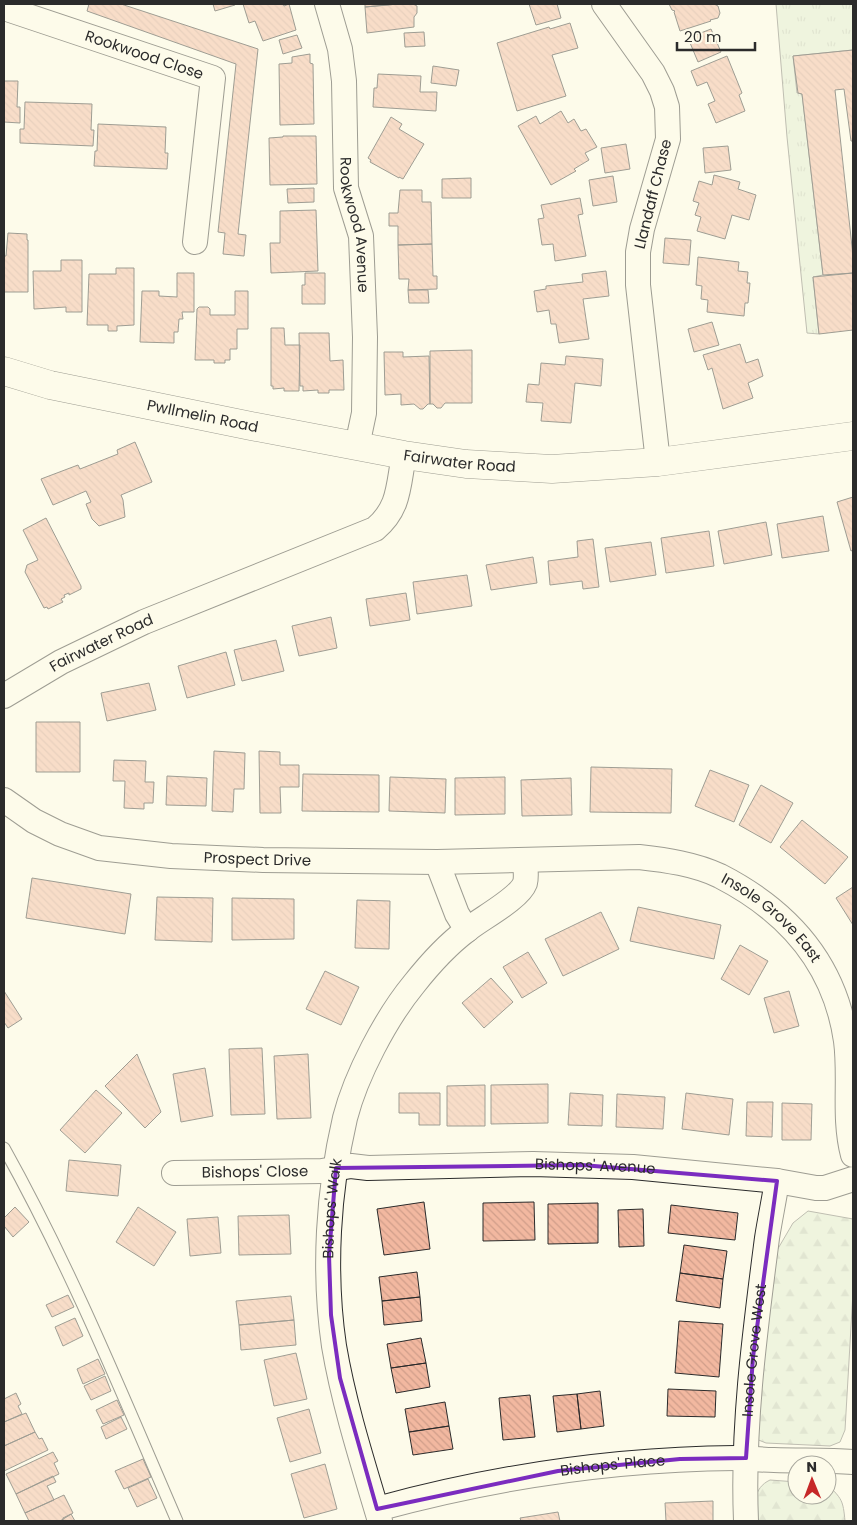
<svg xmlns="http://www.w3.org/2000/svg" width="857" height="1525" font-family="Poppins,sans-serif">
<defs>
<pattern id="grass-tufts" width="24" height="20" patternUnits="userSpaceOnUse" patternTransform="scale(1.25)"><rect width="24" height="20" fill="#deebd1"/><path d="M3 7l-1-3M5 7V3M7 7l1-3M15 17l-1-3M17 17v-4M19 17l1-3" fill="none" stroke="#bfcab4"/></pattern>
<pattern id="forest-firs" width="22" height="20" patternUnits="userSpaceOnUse" patternTransform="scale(1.25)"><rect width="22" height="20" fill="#deebd1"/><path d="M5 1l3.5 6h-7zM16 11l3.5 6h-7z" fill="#bfcab4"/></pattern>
<pattern id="building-back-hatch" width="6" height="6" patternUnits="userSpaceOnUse" patternTransform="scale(1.25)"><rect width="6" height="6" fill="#f2b8a0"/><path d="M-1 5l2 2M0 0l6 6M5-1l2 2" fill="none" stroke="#d09e8a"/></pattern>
</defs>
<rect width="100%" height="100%" fill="#fdfbea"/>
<!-- grass -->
<path fill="url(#grass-tufts)" stroke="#74746e" d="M776 4H853V50L793 56 797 93 802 94 823 275 813 277 819 334 807 333 787 137Z"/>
<!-- forest -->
<path fill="url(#forest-firs)" stroke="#74746e" d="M808 1211 853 1219V1292L845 1430 840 1442 830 1446 766 1443 756 1439 762 1348 776 1252 793 1223Z
M770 1480 797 1482V1495H827V1484C842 1499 843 1500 845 1521H754C754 1505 753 1488 770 1480Z"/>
<!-- building -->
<path fill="url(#building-back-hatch)" stroke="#2b2b2b" d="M89 4H121L258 49 238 234 246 235 244 256 223 254 225 233 218 232 236 64 87 11Z
M213 4H234L235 5 215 11Z
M243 4H283L284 6 289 4 296 30 263 41 255 21 249 23Z
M365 4H398L365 7Z
M398 4H413L417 6V13L414 17V27L367 33 365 7Z
M529 4H557L561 18 536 25Z
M669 4H714L718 6 720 13 718 18 710 20 711 21 680 31 674 12 675 11 672 10Z
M570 23 578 48 552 55 566 96 517 111 497 43 549 27 550 29Z
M711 29 721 52 698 62 688 38Z
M424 32 425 46 405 47 404 33Z
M297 35 302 48 283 54 279 40Z
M853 50V141H851L844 89 835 90 853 256V273L823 275 802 94 798 93 793 56Z
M310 54V63L313 64 314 124 280 125 279 64 292 63V57Z
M727 56 742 93 739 95 745 111 716 123 708 104 715 101 707 82 697 86 691 71Z
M433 66 459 70 456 86 431 83Z
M378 74 421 76 420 92H437L436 111 373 107 374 88H377Z
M4 81H18L17 107H20V123L4 122Z
M25 102 92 104 91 130H94L93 146 20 143V129H24Z
M561 111 568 123 574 119 581 131 586 129 597 147 585 153 589 160 574 169 576 171 551 185 518 126 536 116 540 124Z
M391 117 402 124 399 129 424 144 403 179 399 177V178L370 162 371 160 368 158Z
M98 124 166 127 165 153H168L167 169 94 166 95 151H97Z
M283 136H316L317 184 270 185 269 138 283 137Z
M626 144 630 169 605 173 601 148Z
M728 146 731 170 705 173 703 148Z
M714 175 740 182 738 189 756 195 749 220 732 215 725 239 697 231 701 217 695 215 699 203 693 201 699 181 712 185Z
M613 176 617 202 593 206 589 180Z
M471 178V198H442V179Z
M314 188V202L288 203 287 189Z
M400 190H422V202H431L432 244 398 245V226H389V213H398Z
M580 198 583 214 578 215 586 256 555 261 553 244 542 245 538 219 544 218 541 205Z
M316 210 318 271 271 273 270 243H280V211Z
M8 233 27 234V240H28V292H4V256H6Z
M665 238 691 240 689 265 663 263Z
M432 244 433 276H437V289L408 290 409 279H399L398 245Z
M698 257 739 262 738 271 748 272 747 283H750L748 303H745L744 316 707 312 708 300 701 299 702 286 696 285Z
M61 260H82V312H66V307L34 309 33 271H61Z
M116 268H134V325L117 326V331H108V325H87L89 274H116Z
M606 271 609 296 583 299 589 339 559 343 556 324H551L549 310 537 312 534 291 546 289V286L583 282 582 274Z
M177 273H194V312H182L183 319H179L178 332H174V343L140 342 142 291H159V296L177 297Z
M305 273H325V304H302V285H305Z
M853 273V330L819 334 813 277Z
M408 290H428L429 303H409Z
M235 291H248V329H237V349H230V360H225V363H214V360H195L197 309 199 307H208L210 309V315H235Z
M712 322 719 345 694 352 688 329Z
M271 328H284L285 345H300L299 391H284V388L273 389V386H271Z
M299 333H329L330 361 343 360 344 390H329V393H318V390L303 391V386H300Z
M740 344 746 363 758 359 763 376 748 383 753 398 723 409 712 368 708 370 703 355Z
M472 350V403H445L441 408H437L433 404H430V351Z
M384 352H403V357L429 356 430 404H428L423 409H420L414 404 401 405V394L385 395Z
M566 356 603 359 601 386 575 383 571 423 541 421 543 403 526 402 528 384 539 385 541 363 565 365Z
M135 442 152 482 121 495 123 500 125 517 99 526 92 519 86 504 91 502 86 491 53 505 41 479 78 465 80 469 118 454 117 450Z
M853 497V550L851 551 837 502Z
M823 516 829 551 782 558 777 524Z
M46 518 81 586V589L69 595V593L64 595 65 597 61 599 63 602 48 609 47 607 44 608 25 572 27 565 38 560 23 530Z
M766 522 772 555 724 564 718 531Z
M709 531 714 566 666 573 661 538Z
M593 539 599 587 583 589 582 581 550 585 548 561 578 557 577 541Z
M651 542 656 575 610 582 605 548Z
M533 557 537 583 491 590 486 565Z
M467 575 472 606 417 614 413 582Z
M406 593 410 620 370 626 366 599Z
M331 617 337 648 299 656 292 626Z
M276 640 284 671 242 681 234 650Z
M226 652 235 685 187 698 178 666Z
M149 683 156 710 107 721 101 693Z
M36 722H80V772H36Z
M214 751 245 753 244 789H234L233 812 212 811Z
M259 751 280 752V765H299V787H280L281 813H260Z
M114 760 146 761 145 782H154L153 803H144V809L124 808 125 781H113Z
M591 767 672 769 671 813 590 812Z
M710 770 749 785 734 822 695 806Z
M303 774 379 775V812L302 811Z
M167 776 207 778 206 806 166 805Z
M390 777 446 779 445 813 389 811Z
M505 777V814L455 815V778Z
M571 778 572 815 522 816 521 780Z
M761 785 793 803 771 843 739 825Z
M802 820 848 857 825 884 780 847Z
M32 878 131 894 125 934 26 918Z
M853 887V925L836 898Z
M157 897 213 898 212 942 155 940Z
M232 898 294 899V939L232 940Z
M357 900 390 901 389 949 355 948Z
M638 907 721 925 714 959 630 941Z
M601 912 619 949 563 976 545 939Z
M740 945 768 961 749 995 721 979Z
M528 952 547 983 522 998 503 967Z
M325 971 359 987 341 1025 306 1009Z
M491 978 513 1002 484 1028 462 1003Z
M4 991 22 1019 8 1028 4 1022Z
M789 991 799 1026 774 1033 764 998Z
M262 1048 265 1114 231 1115 229 1049Z
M137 1054 161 1112 145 1128 105 1086Z
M308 1054 311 1118 277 1119 274 1056Z
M205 1068 213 1116 181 1122 173 1074Z
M548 1084V1123L491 1124V1085Z
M485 1085V1126H447V1086Z
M96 1090 122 1113 85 1153 60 1130Z
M399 1093H440V1125H419V1113H399Z
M570 1093 603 1095 602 1126 568 1125Z
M686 1093 733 1099 729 1135 682 1129Z
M617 1094 665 1097 663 1129 616 1127Z
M747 1102H773L772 1137 746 1136Z
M782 1103 812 1104 811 1140H782Z
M69 1160 121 1165 118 1196 66 1191Z
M424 1202 430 1249 384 1255 377 1209Z
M534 1202 535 1240 483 1241V1203Z
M598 1203V1243L548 1244V1204Z
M671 1205 738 1213 735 1240 668 1233Z
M15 1207 29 1222 13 1237 4 1226V1218Z
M138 1207 176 1232 154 1266 116 1242Z
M643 1209 644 1246 619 1247 618 1210Z
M289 1215 291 1254 239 1255 238 1216Z
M218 1217 221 1253 190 1256 187 1219Z
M684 1245 727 1251 723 1279 680 1273Z
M417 1272 420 1297 382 1301 379 1277Z
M680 1273 723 1279 720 1308 676 1301Z
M68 1295 74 1307 52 1317 46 1305Z
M291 1296 294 1320 239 1325 236 1301Z
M420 1297 422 1321 384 1325 382 1301Z
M75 1318 83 1336 63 1346 55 1327Z
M294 1320 296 1345 241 1350 239 1325Z
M679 1321 723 1324 719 1377 675 1373Z
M421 1338 426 1363 391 1368 387 1344Z
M296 1353 307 1399 274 1406 264 1360Z
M98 1359 105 1374 83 1384 77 1369Z
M426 1363 430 1387 396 1393 391 1368Z
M105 1376 111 1391 91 1400 84 1386Z
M668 1389 716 1391 715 1417 667 1416Z
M600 1391 604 1426 581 1429 577 1394Z
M16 1393 21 1404 18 1406 22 1414 4 1422V1399Z
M577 1394 581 1429 557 1432 553 1396Z
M530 1395 535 1437 503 1440 499 1398Z
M117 1400 124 1415 103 1424 96 1410Z
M445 1402 449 1426 409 1432 405 1409Z
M309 1409 321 1453 290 1462 277 1418Z
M26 1413 35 1432 4 1446V1422Z
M121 1417 127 1429 106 1439 101 1427Z
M449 1426 453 1449 413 1455 409 1432Z
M35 1432 39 1439 42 1438 48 1450 4 1471V1446Z
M53 1452 58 1461 54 1463 59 1474 16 1494 6 1474Z
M143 1459 151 1477 124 1489 115 1471Z
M325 1464 337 1509 304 1518 291 1474Z
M53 1476 56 1482 47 1486 54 1500 25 1513 16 1494Z
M148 1479 157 1498 137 1507 128 1488Z
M64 1495 73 1513 60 1521H29L25 1513Z
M713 1501V1521H666L665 1503Z
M558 1512 560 1521H521L520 1518Z
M71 1514 75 1521H60L63 1520V1518Z"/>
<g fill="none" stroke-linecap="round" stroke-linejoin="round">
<defs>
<path id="service" d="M4 1148C71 1268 123 1396 177 1521"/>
<g id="minor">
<path id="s1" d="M327 4 340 49 344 81 346 188 361 236 365 337 364 413 357 446"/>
<path d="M604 4 653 73 662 91 667 107 668 139 642 229 638 252V285L658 462"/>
<path id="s2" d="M4 8 213 78 195 242"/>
<path id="s3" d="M4 696 61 662 144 622 375 529C400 508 398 486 404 455"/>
<path id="s4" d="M4 800 34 821 60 834 99 848 171 856 263 860 437 862 639 857C666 860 695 864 720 876 788 911 835 964 846 1041 851 1079 843 1117 853 1155"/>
<path d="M437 862 457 914 467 930"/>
<path id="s5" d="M174 1173 322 1171 351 1166 368 1168 533 1164 633 1167 777 1181 816 1188H825L853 1179"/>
<path id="s6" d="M377 1509C494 1477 615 1459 736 1458 749 1458 761 1460 774 1460 800 1461 827 1460 853 1462"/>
<path id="s7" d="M380 1521C363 1464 344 1405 334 1346 323 1271 328 1191 345 1118 356 1075 386 1018 414 984 429 965 447 945 467 930 480 919 519 899 525 883 527 876 525 867 525 860"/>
<path id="s8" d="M746 1521C742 1427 755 1331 767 1238 770 1219 774 1200 777 1181"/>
</g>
<g id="tertiary">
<path id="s9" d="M4 371 50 385 251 426 404 455 466 464 552 469 658 462 853 436"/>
</g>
</defs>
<!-- service casing -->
<use href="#service" stroke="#2b2b2b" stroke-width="13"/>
<!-- minor casing -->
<use href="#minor" stroke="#2b2b2b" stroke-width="26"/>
<!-- tertiary casing -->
<use href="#tertiary" stroke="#2b2b2b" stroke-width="29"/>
<!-- service -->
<use href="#service" stroke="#fdfbea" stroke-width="11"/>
<!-- minor -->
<use href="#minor" stroke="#fdfbea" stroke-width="24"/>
<!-- tertiary -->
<use href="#tertiary" stroke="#fdfbea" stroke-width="28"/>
</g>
<!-- marked area -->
<path d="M0 0H857V1525H0ZM582 1165 777 1181 753 1357 746 1458 680 1459 558 1471 377 1509 340 1378 331 1315 329 1255 336 1168Z" fill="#fdfbea" fill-opacity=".55" fill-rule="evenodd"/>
<path fill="none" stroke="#7b2cbf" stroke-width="4" stroke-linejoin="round" d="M582 1165 777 1181 753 1357 746 1458 680 1459 558 1471 377 1509 340 1378 331 1315 329 1255 336 1168Z"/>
<g text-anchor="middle" stroke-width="4" stroke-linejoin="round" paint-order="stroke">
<!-- street labels -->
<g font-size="15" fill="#2b2b2b" stroke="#fdfbea">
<text dy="5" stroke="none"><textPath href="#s2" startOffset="148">Rookwood Close</textPath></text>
<text transform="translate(653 194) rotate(-76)" y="5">Llandaff Chase</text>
<text dy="5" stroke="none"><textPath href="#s1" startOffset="224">Rookwood Avenue</textPath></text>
<text dy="5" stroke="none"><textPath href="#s9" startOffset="204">Pwllmelin Road</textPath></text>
<text dy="5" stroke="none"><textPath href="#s9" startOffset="465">Fairwater Road</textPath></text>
<text dy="5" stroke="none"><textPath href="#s3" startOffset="111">Fairwater Road</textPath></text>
<text dy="5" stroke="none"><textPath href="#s4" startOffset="266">Prospect Drive</textPath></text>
<text dy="5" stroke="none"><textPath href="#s4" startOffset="798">Insole Grove East</textPath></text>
<text dy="5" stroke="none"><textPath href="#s5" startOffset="422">Bishops' Avenue</textPath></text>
<text dy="5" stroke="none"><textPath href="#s5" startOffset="81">Bishops' Close</textPath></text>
<text dy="5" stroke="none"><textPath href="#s7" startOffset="319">Bishops' Walk</textPath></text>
<text dy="5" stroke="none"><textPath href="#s8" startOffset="171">Insole Grove West</textPath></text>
<text dy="5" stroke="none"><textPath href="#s6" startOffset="240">Bishops' Place</textPath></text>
</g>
</g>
<!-- border -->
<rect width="857" height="1525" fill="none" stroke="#2b2b2b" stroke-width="10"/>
<!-- north arrow -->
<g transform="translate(812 1480) rotate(359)"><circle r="24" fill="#fdfbea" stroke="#a9a89e"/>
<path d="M0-4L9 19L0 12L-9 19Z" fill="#c62828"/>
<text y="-8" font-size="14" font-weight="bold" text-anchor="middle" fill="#2b2b2b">N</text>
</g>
<!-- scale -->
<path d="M677 42v8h78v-8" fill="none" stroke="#2b2b2b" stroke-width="2.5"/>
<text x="684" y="42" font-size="15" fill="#2b2b2b" stroke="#fdfbea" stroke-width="4" paint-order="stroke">20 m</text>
</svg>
